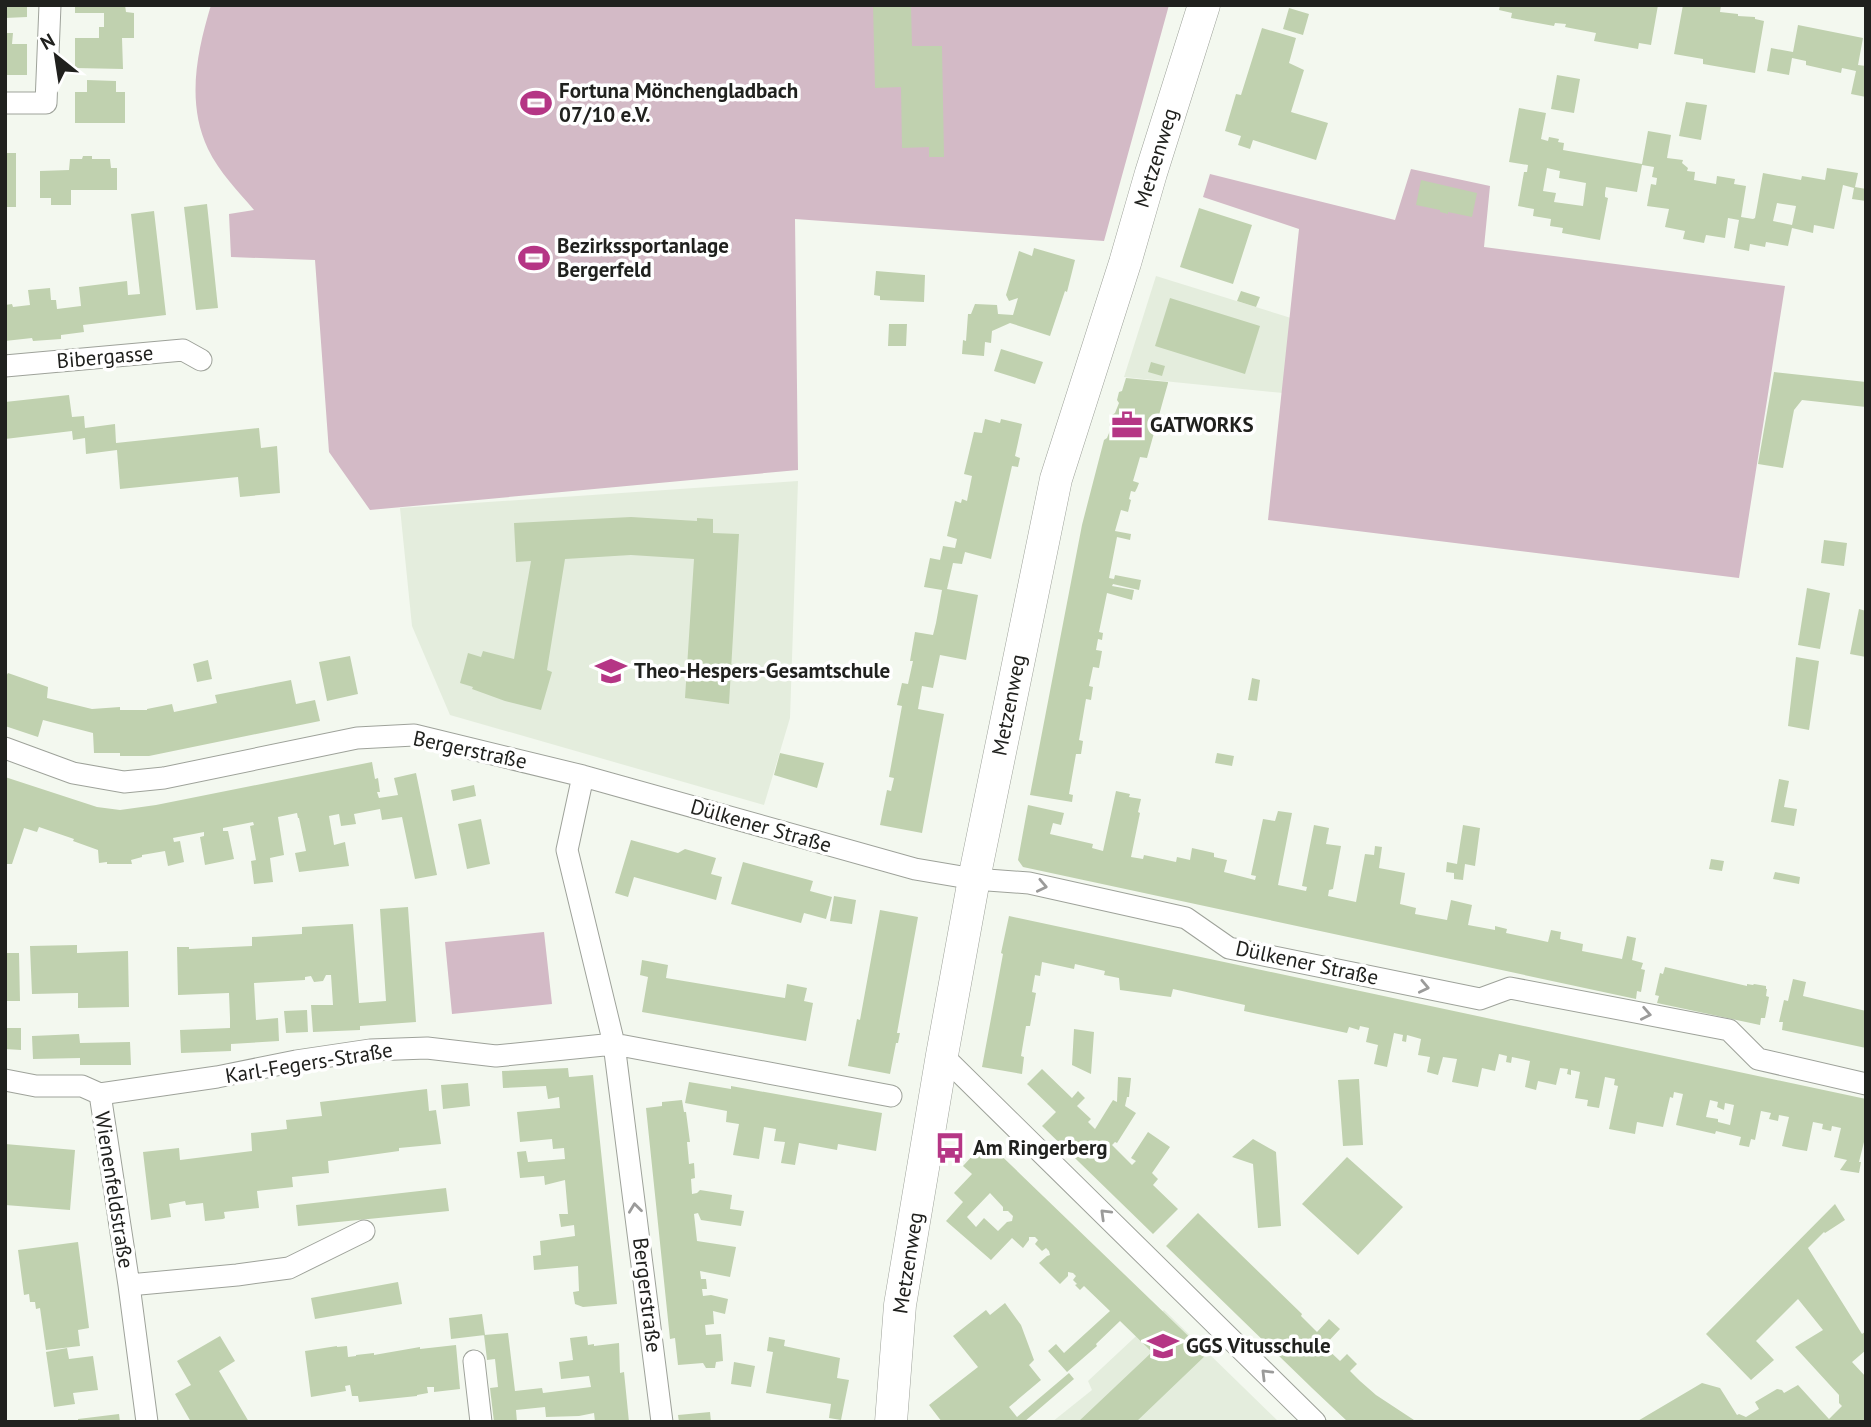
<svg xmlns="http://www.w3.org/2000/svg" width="1871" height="1427" font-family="'PT Sans',sans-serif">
<rect width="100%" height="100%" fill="#f3f8ef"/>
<!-- built -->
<path fill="#e4eddd" d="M1156 276 1291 318 1283 393 1124 377Z
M798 481 790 718 764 805 450 715 412 626 400 508Z
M1164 1310 1279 1422H1052L1092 1390 1088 1381Z"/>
<!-- green -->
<path fill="#d3bac6" d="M211 5H1169L1104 241 795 219 798 470 370 510 329 452 315 260 231 257 229 214 254 210C238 191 219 172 208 149 186 102 197 52 211 5Z
M1411 169 1490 186 1484 247 1785 286 1739 578 1268 520 1299 229 1203 197 1210 174 1395 220Z
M544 932 552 1004 452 1014 445 942Z"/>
<!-- building -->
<path fill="#c0d1af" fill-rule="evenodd" d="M5 5H27V17L5 18Z
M75 5H125L126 12 134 13V38H122L123 69 75 68V38H99V27H104V13H75Z
M873 5H911L912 46H942L944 157H929V147L902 148 901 87 875 88Z
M1500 5H1658L1651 45 1639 43 1638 49 1594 41 1596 33 1565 27 1566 24 1555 23 1554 26 1511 18 1512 13 1499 10Z
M1683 5H1721L1720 12 1738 14V16L1755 17V19L1764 21 1755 73 1703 64V59L1674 54Z
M1289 8 1309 14 1303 35 1283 29Z
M1798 25 1863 38 1858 65 1866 66V97L1851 94 1856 71 1842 68 1841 73 1806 65V61L1792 58 1789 75 1767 71 1771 48 1793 52Z
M1262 28 1296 38 1289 63 1304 70 1291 112 1328 123 1316 160 1253 140 1250 149 1238 145 1241 136 1225 131 1236 94 1241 95Z
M5 33H13L12 44H27V75H5Z
M1557 75 1580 79 1574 113 1551 109Z
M87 80 116 81V92H125V123H75V92H87Z
M1686 102 1707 105 1701 140 1679 136Z
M1519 108 1546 113 1541 139 1548 141 1549 137 1559 139 1558 142 1564 143 1563 150 1642 164 1648 131 1671 135 1667 158 1683 160 1682 163 1688 168 1687 171 1695 172 1694 180 1716 184 1717 176 1735 179 1734 184 1746 186 1741 217 1753 219 1755 218 1763 173 1801 180 1802 176 1825 180 1827 168 1858 173 1855 187 1866 189V201L1852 199 1854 188 1843 185 1834 229 1814 225 1813 233 1792 228 1788 246 1766 242 1765 247 1750 244 1749 251 1734 248 1739 220 1728 218 1725 238 1706 235 1704 243 1683 239 1685 231 1665 227 1669 209 1647 206 1651 184 1656 185 1657 178 1652 177 1654 167 1642 165 1637 192 1606 187 1605 193V197L1608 198 1600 240 1562 233 1563 228 1550 226 1551 219 1533 216 1534 209 1518 206 1524 172H1527L1528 165 1509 162ZM1547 168 1560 171 1559 178 1586 183 1583 206 1554 202 1556 193 1543 191ZM1777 203 1796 206 1792 225 1773 221Z
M5 153H16V207H5Z
M83 156H92V159H110L111 168H117V190H71V205H51V198H40V171L69 170 70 159H82Z
M1421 180 1477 193 1472 217 1448 212V214L1440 212V210L1416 205Z
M207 204 218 308 196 310 184 207Z
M1199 208 1252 225 1233 284 1180 267Z
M154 211 166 315 83 325 84 332 61 335V339L33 341 32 338 5 341V305L12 304 13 307 30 305 28 290 50 288 51 300H56L57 309 81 306 79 287 127 281 128 295 140 294 131 214Z
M1034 248 1075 260 1067 292 1065 291 1050 336 1010 323 992 331 991 343 985 342 984 356 962 354 963 340 966 341 968 314H971L975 304 997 305 998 314 1013 315 1018 298 1009 301 1006 295 1019 251 1032 256Z
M876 271 925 275 924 302 880 300V296L874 295Z
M1241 291 1260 297 1256 307 1237 301Z
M1170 298 1260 326 1245 374 1155 346Z
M889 324H907L906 346H888Z
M1001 349 1043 362 1035 384 994 371Z
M1151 362 1165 366 1162 376 1148 372Z
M1774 372 1866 382V407L1802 400 1794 410 1783 468 1758 464Z
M1126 378 1168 382V383L1147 458 1140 457 1133 481 1139 483 1137 488 1135 492 1131 491 1129 499 1131 500 1128 512 1121 510 1115 531 1131 534 1130 540 1117 537 1109 578 1114 579 1115 575 1141 580 1139 590 1113 584 1112 586 1134 590 1132 600 1107 593 1099 632 1103 633 1102 640 1098 639 1096 650 1102 651 1099 668 1093 667 1089 686 1093 687 1091 700 1086 699 1079 740 1083 741 1081 754H1076L1069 794 1073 795 1072 802 1030 795 1082 525 1104 440 1107 438 1111 428 1109 425 1112 415 1115 413 1119 403 1117 400 1119 392 1122 391Z
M69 395 72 417 84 416 85 428 115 424 116 443 259 428 261 448 277 446 280 493 240 497 238 477 120 489 117 450 86 454 85 438 73 440 72 431 5 439V402Z
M985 419 1000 423 1001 419 1022 424 1015 456 1020 458 1018 467 1012 466 991 559 965 552 962 564 953 563 947 589 978 595 966 660 940 655 933 688 922 686 918 709 944 714 922 833 880 825 887 790 891 791 894 778 889 777 902 706 897 705 902 683 908 684 913 661H910L915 632 933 635 936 623 942 590 924 587 930 558 940 560 943 546 955 548 957 539 947 536 955 501 961 503 962 499 967 501 972 476 964 474 974 432 982 433Z
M631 517 697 521V518L713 519V533L739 534 729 704 685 698 694 559 631 555 565 559 547 670 552 672 541 710 505 701 472 689 473 687 460 683 468 653 481 657 483 651 514 659 531 561 516 562 514 523Z
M1824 540 1847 543 1844 566 1821 563Z
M1807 588 1830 593 1820 649 1798 645Z
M1859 609 1866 611V657L1850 654Z
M350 656 358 694 327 701 319 662Z
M1796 657 1819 661 1809 730 1788 726Z
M208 660 212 679 197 682 193 664Z
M8 673 48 687 47 698 92 709 120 707V710H147V709L172 704 174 712 217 703 215 695 291 680 296 704 315 700 320 721 149 756H120V753H94L93 733 43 720 38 737 5 726V678Z
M1252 678 1260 680 1257 701 1248 700Z
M780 753 824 763 817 788 774 775Z
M1217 753 1234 756 1232 766 1215 763Z
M372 762 375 779 378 778 380 792H377L379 798 398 795 394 778 416 773 437 875 415 879 402 817 382 820 380 809 354 814 356 824 341 826 339 814 329 816 334 845 345 842 349 866 299 872 295 853 306 851 299 818H298L297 813 278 817 284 855 270 858 273 882 254 884 251 861 256 860 250 826 254 825 253 822 223 828V831H228L234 859 205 865 200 837 204 836V832L173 838 174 842 180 841 184 862 168 866 165 851 142 855V857L131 860 132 864H107V862L99 863 98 850 73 841 74 839 39 827 37 832 24 828 12 864H5V777L97 807 120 810 156 805Z
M1779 779 1789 781 1784 807 1797 809 1794 826 1771 822Z
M474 785 476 796 453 801 451 790Z
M1116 791 1130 794 1129 797 1141 799 1138 812 1140 813 1131 857 1143 859 1144 855 1176 862 1177 857 1190 860 1192 848 1214 853V857L1227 860 1224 872 1255 880 1256 876 1251 875 1263 819 1275 821 1278 811 1292 813 1278 885 1306 891 1307 887 1302 886 1314 825 1329 828 1326 844 1341 846 1333 889 1329 890 1328 896 1356 902 1365 854 1374 855 1375 846 1382 847 1379 868 1405 873 1400 904 1416 908 1415 914 1447 920 1451 900 1472 905 1468 925 1495 930V926L1507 929 1506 933 1548 942 1551 930 1561 932 1560 939 1583 944 1582 951 1622 959 1627 936 1636 938 1632 960 1643 963 1641 969 1645 970 1641 992 1637 991 1636 999 1023 867 1018 860 1028 805 1064 813 1061 825 1053 823 1050 834 1093 844 1092 848 1103 851Z
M481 819 490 864 467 869 458 824Z
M1463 825 1480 828 1475 866 1465 864 1463 880 1454 879V873L1446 872 1447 862 1457 864Z
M631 840 678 853 685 849 716 858 711 874 722 877 716 900 634 877 628 897 615 893Z
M1711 859 1724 861 1722 871 1709 869Z
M743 862 813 881 810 891 832 897 826 919 804 913 801 923 731 904Z
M1775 872 1800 877 1799 884 1773 879Z
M834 896 856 900 852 924 830 921Z
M408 907 416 1022 360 1026V1030L313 1032 311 1005H333L331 975H326L323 981 314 982 311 976 305 977V980L254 983 256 1020 278 1018 279 1041 231 1044V1051L181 1053 180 1030 230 1028V1018L229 993 178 995 177 947H189V949L252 946V937L302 934V927L353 924 359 1003 386 1001 380 909Z
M880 910 918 917 897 1033H900L898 1043H896L890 1074 848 1066 857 1019 860 1020Z
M1009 916 1866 1099V1134L1859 1162H1861L1859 1173 1840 1170 1847 1160 1834 1157 1841 1128 1832 1126 1831 1131 1822 1129 1823 1124 1813 1122 1807 1151 1795 1149 1782 1146 1789 1117 1779 1115 1778 1121 1769 1119 1771 1113 1761 1111 1755 1140 1751 1139 1749 1147 1739 1145 1741 1137 1716 1131 1715 1134 1676 1125 1683 1094 1674 1092 1673 1098 1670 1097 1663 1127 1637 1122 1635 1134 1609 1129 1618 1086 1614 1085 1615 1079 1605 1077 1599 1108 1587 1106 1588 1100 1575 1098 1580 1072 1571 1070V1075L1567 1074 1568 1069 1560 1068 1556 1085 1538 1081 1536 1090 1525 1087 1530 1061 1512 1057 1511 1063 1506 1062 1507 1056 1499 1054 1495 1071 1482 1068 1478 1087 1452 1082 1457 1059 1443 1057 1438 1075 1427 1072 1430 1057 1418 1055 1421 1039 1407 1035 1406 1042 1402 1041 1403 1035 1394 1033 1387 1067 1374 1064 1378 1045 1366 1042 1369 1028 1360 1026 1359 1030 1349 1027 1347 1033 1244 1011 1245 1005 1173 989 1171 997 1120 990 1119 978 1104 975 1105 971 1075 964 1074 969 1042 962 1040 976 1035 975 1032 992 1036 993 1030 1026H1026L1021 1056 1024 1057 1022 1074 982 1067 1003 954 1001 953ZM1710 1100 1718 1102 1717 1107 1724 1110 1725 1103 1734 1105 1730 1125 1718 1122V1119L1706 1117Z
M77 945V953L128 951 129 1007 78 1008V993L32 994 30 946Z
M5 953H19L20 1001H5Z
M642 960 668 965 666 978 785 998 787 984 807 988 804 1001 813 1003 806 1041 642 1012 648 977 640 975Z
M1665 967 1747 986V984L1753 985 1754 984 1766 986V989H1767L1766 996 1769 997 1765 1018H1761L1760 1025 1657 1003 1659 996 1655 995 1660 973 1663 974Z
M1793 979 1806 982 1803 996 1866 1011V1048L1782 1030 1783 1022H1779L1784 1000 1788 1001Z
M307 1010 308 1032 286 1033 284 1011Z
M5 1028H21V1050L5 1049Z
M1074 1029 1094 1032 1091 1074 1072 1065Z
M79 1034 80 1043 130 1042 131 1065H80V1058L33 1059 32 1036Z
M568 1068 569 1077 593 1075 617 1304 583 1307 575 1304 573 1292 579 1291 578 1266 534 1270 533 1256 541 1255 540 1241 575 1236 574 1225 561 1227 559 1214H568L565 1180 545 1185 544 1176 520 1178 517 1152 526 1151 528 1162 565 1159 564 1148 553 1149 552 1139 520 1142 517 1112 560 1108 559 1097 548 1099 546 1086 503 1088 502 1071Z
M1042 1069 1072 1098 1078 1091 1085 1098 1077 1106 1091 1119 1088 1122 1095 1129 1113 1100 1117 1102 1118 1077 1131 1078 1129 1097H1127L1125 1106 1136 1113 1117 1143 1115 1142 1112 1145 1132 1165 1136 1161 1131 1158 1148 1132 1170 1147 1152 1173 1158 1179 1153 1185 1178 1209 1153 1234 1042 1126 1056 1112 1027 1084Z
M1359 1079 1363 1145 1343 1146 1338 1080Z
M689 1082 731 1089V1086L882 1113 876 1151 838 1144 837 1150 799 1143 795 1165 781 1163 785 1142 774 1141 776 1129 764 1127 759 1159 733 1155 739 1124 726 1122 727 1111 685 1103Z
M468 1083 470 1106 443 1109 441 1085Z
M427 1089 429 1111 436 1110 441 1144 399 1148V1151L328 1161 329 1173 292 1177 293 1187 257 1191 259 1208 224 1212 225 1218 223 1219 205 1221 203 1203 186 1205 185 1201 169 1204 171 1217 151 1220 143 1152 179 1148 180 1160 252 1151 251 1133 287 1129 286 1120 322 1116 320 1102Z
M682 1100 684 1112H686L690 1142H687L689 1164 694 1163 695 1178 691 1179 692 1194 697 1193 700 1190 732 1195 730 1209 744 1211 741 1226 701 1220 698 1213 694 1214 697 1241 736 1247 730 1277 700 1271 701 1279H706L707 1289H702L703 1296 711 1295 728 1299 725 1314 713 1311 714 1324 705 1325 706 1335 721 1334 723 1361 716 1362 715 1368H706L703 1363 678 1365 675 1338 670 1339 646 1108 662 1106V1102Z
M1253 1139 1276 1152 1281 1226 1258 1228 1253 1164 1232 1157Z
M986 1141 1207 1354 1136 1422H1078L1152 1352 1120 1321 1096 1344 1097 1346 1067 1372 1048 1351 1056 1344 1064 1353 1110 1311 1084 1286 1080 1290 1075 1285 1077 1284 1073 1280 1076 1276 1073 1273 1068 1272V1276L1060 1284 1039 1263 1047 1256 1050 1255 1049 1251 1046 1248 1042 1251 1035 1244 1038 1240 1035 1237H1029V1240L1023 1248 1012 1238 991 1260 946 1221 963 1202 954 1193 972 1174 963 1166ZM990 1193 1003 1207V1211H1008L1013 1216 1012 1221 1007 1222 998 1231 984 1218 976 1227 967 1217Z
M5 1144 75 1150 70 1210 5 1205Z
M1347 1157 1403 1207 1358 1255 1302 1204Z
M446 1188 449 1211 298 1226 296 1205Z
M1835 1204 1845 1220 1825 1233 1824 1232 1808 1248 1862 1334 1866 1331V1350L1852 1362 1866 1377V1422H1636L1702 1383 1720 1388 1737 1415 1739 1414 1746 1417 1759 1409 1755 1402 1777 1389 1782 1390 1784 1393 1798 1385 1829 1419 1842 1406 1839 1403V1395L1795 1347 1823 1330 1798 1299 1756 1341 1774 1360 1751 1380 1706 1334Z
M1198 1213 1302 1314 1301 1316 1317 1332 1329 1319 1340 1329 1324 1346 1340 1361 1347 1354 1357 1364 1350 1371 1360 1381 1376 1395 1417 1422H1348L1312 1388 1166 1246Z
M78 1242 89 1328 78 1330 80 1346 46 1350 40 1308 36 1309 35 1302H30L29 1294 24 1295 18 1250Z
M398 1282 402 1304 315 1319 311 1298Z
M1005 1303 1021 1325 1034 1360 1029 1365 1041 1380 1009 1407 1017 1417 1069 1373 1074 1379 1024 1422H942L929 1405 978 1367 953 1336 986 1310 990 1315Z
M482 1314 485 1335 451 1339 449 1318Z
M508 1333 515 1391 542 1388 543 1393 591 1387 589 1376 561 1379 559 1362 573 1360 570 1338 587 1336 588 1345 594 1344V1346L619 1343 620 1373 624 1372 629 1422H595L594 1413 579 1416 546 1417 545 1407 516 1410 517 1422H494L490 1388 498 1387 495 1359 487 1360 484 1335Z
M220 1336 235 1361 219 1371 249 1422H191L175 1394 191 1385 177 1361Z
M769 1337 785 1340 784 1346 840 1358 837 1378 849 1380 841 1420 829 1418 831 1404 766 1393 773 1352 767 1351Z
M456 1345 460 1389 434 1392V1387H427L428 1393 417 1395V1396L359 1402 358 1396H352L350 1385 345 1386 346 1391 311 1397 305 1351 337 1346V1347L347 1346 348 1357 356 1356V1355L374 1353V1355L420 1347V1349Z
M67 1348 69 1359 93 1356 98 1390 73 1393 75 1404 54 1407 46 1352Z
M734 1362 755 1366 751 1387 731 1384Z
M710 1412 711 1422H679L678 1415Z
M119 1414 120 1422H78V1419Z"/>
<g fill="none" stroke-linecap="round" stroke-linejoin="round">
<defs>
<path id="street" d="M5 103H46L50 5
M5 366 183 350 201 360
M5 748 73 773 124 782 164 778 357 738 414 735 583 776 915 869 974 879 1029 883 1186 918 1229 948 1480 999 1510 988 1729 1030 1758 1059 1866 1084
M583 776 567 850 614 1044 662 1422
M942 1055 1315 1422
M5 1080 36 1086H82L100 1094 217 1077 296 1061 370 1050 427 1048 496 1056 614 1044 891 1096
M100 1094 129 1285 147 1422
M129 1285 237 1275 289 1268 364 1231
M474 1361 481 1422"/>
<path id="secondary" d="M891 1422 900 1305 942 1055 974 879 1056 479 1125 263 1151 173 1204 5"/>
</defs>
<!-- street casing -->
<use href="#street" stroke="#9ea29a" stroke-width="23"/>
<!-- secondary casing -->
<use href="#secondary" stroke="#9ea29a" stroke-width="33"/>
<!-- street -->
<use href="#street" stroke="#fff" stroke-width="21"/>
<!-- secondary -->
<use href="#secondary" stroke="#fff" stroke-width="32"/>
</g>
<!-- one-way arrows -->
<defs><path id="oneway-chevron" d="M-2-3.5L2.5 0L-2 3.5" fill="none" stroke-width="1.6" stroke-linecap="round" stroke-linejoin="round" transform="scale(1.75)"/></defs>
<g stroke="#9b9b9a">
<use href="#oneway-chevron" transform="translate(1042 886) rotate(12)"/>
<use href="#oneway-chevron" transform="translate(1424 987) rotate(12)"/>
<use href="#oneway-chevron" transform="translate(1646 1014) rotate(11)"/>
<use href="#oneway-chevron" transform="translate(635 1208) rotate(-97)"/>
<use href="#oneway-chevron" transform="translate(1105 1214) rotate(-136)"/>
<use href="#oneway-chevron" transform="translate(1266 1374) rotate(-135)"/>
</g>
<!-- icons -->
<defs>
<symbol id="stadium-bare" viewBox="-9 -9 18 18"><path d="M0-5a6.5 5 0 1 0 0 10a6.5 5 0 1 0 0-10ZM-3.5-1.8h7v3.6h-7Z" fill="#b53685" stroke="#fff" stroke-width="2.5" paint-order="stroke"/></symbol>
<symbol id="office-bare" viewBox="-9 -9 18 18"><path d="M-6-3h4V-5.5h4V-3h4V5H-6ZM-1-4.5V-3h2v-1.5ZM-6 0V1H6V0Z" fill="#b53685" stroke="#fff" stroke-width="2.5" paint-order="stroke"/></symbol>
<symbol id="school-bare" viewBox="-9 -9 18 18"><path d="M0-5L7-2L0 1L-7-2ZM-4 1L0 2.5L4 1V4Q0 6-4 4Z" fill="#b53685" stroke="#fff" stroke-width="2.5" paint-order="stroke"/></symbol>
<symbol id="bus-bare" viewBox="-9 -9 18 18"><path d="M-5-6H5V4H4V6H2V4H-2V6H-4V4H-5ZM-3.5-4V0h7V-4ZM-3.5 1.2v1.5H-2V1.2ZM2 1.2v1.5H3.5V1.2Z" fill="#b53685" stroke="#fff" stroke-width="2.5" paint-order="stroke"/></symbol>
</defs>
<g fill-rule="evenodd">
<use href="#stadium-bare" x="514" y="81" width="44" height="44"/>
<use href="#stadium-bare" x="512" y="236" width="44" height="44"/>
<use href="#office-bare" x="1105" y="403" width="44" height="44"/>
<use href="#school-bare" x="589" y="649" width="44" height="44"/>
<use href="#bus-bare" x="928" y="1126" width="44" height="44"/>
<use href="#school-bare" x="1141" y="1324" width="44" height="44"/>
</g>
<g text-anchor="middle" stroke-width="7" stroke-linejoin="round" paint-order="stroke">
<!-- poi labels -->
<g font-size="21" font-weight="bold" fill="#20211e" stroke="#fff" text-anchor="start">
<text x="559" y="98">Fortuna Mönchengladbach<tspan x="559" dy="24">07/10 e.V.</tspan></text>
<text x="557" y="253">Bezirkssportanlage<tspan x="557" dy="24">Bergerfeld</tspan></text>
<text x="1150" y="432">GATWORKS</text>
<text x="634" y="678">Theo-Hespers-Gesamtschule</text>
<text x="973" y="1155">Am Ringerberg</text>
<text x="1186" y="1353">GGS Vitusschule</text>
</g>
<!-- street labels -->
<g font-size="21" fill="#20211e" stroke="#fff">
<text transform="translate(1156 158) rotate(-73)" y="7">Metzenweg</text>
<text transform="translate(105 357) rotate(-5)" y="7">Bibergasse</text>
<text transform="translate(1009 705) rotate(-79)" y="7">Metzenweg</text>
<text transform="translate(470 750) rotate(12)" y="7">Bergerstraße</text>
<text transform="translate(761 826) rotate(16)" y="7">Dülkener Straße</text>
<text transform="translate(1307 963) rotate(12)" y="7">Dülkener Straße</text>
<text transform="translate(309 1063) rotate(-9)" y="7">Karl-Fegers-Straße</text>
<text transform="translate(114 1190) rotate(81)" y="7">Wienenfeldstraße</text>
<text transform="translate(908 1263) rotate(-81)" y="7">Metzenweg</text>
<text transform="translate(647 1295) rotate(83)" y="7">Bergerstraße</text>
</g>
</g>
<!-- border -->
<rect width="1871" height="1427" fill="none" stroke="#20211e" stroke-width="14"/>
<!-- north arrow -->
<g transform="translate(56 56) rotate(330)" stroke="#ffffff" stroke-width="5" paint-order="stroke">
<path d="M0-5L12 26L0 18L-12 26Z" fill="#20211e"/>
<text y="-10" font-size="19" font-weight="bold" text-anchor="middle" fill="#20211e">N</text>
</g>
</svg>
